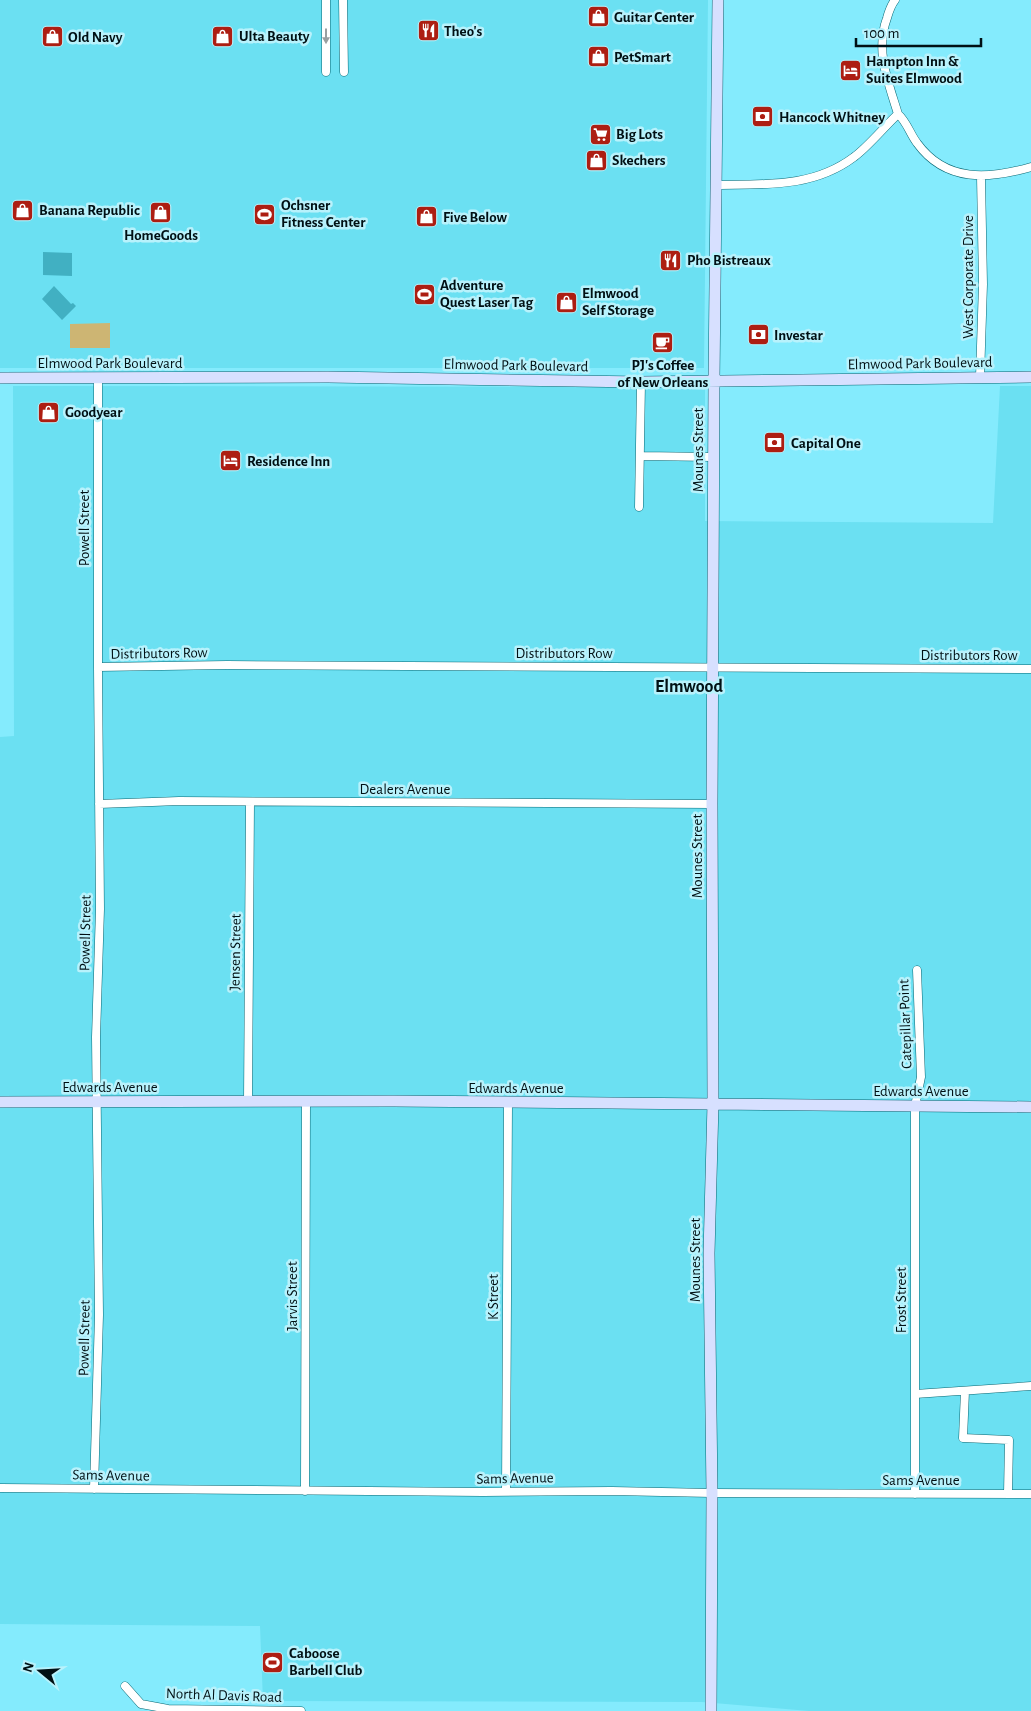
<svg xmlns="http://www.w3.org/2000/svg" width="1031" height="1711" font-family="'Alegreya Sans',sans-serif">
<rect width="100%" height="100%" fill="#84ebfd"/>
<!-- built -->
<path fill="#6be0f2" d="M0 0H708L704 368H0Z
M13 386 705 387V521L993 523 1000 386H1031V1711H809L702 1702 263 1701 260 1626 0 1624V737L14 736Z"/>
<!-- green -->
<path fill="#cdb573" d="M110 323V348H70V324Z"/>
<!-- water -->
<path fill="#41b0c2" d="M43 252 72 253V276L43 275Z
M54 286 71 304 73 303 76 306 62 320 42 299Z"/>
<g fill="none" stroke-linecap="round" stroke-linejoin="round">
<defs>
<path id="street" d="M326 0V72
M343 0 344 72
M895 0C891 5 889 11 887 18 875 51 888 81 898 114 907 122 910 134 917 143 946 183 989 179 1031 167
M717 185C765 184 813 188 854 157 868 147 884 127 898 114
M980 377 983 284 981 177
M641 456 713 457
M639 507 641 382
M98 667 227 665 1031 669
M99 804 179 801 712 804
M248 1102 250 802
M965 1391 963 1438 1009 1440 1008 1494
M915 1394 1031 1386
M0 1488 483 1492 612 1491 712 1493 1031 1494
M94 1489 99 1315 96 1037 100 909 98 667V377
M305 1491 306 1101
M506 1492 508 1103
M915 1494V1106L921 1077 917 970
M125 1686 141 1704 168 1709 301 1711"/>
<path id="secondary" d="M0 378 328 377 641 382 1031 377
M0 1102 394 1101 1031 1107
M711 1711 712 1493 709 1253 713 1104 712 804 714 381 718 0"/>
</defs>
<!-- street casing -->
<use href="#street" stroke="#076773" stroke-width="9"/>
<!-- secondary casing -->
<use href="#secondary" stroke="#076773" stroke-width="12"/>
<!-- street -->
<use href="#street" stroke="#fff" stroke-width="8"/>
<!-- secondary -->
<use href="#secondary" stroke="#d7e0ff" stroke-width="11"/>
</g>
<!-- one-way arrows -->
<defs><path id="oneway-solid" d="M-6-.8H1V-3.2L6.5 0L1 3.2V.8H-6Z" transform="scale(1.25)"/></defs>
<use fill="#999fa1" href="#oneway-solid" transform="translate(326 36) rotate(90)"/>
<!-- icons -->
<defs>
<symbol id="shop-square" viewBox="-11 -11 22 22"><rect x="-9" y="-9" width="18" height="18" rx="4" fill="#ad1e12" stroke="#b8f2fc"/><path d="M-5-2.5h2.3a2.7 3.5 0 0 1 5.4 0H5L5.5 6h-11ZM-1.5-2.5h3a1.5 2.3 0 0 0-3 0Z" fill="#fff"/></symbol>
<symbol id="restaurant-square" viewBox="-11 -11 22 22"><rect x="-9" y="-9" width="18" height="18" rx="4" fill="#ad1e12" stroke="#b8f2fc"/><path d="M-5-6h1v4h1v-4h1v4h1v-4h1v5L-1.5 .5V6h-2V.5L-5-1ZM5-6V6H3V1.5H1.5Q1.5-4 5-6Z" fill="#fff"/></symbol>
<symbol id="hotel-square" viewBox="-11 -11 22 22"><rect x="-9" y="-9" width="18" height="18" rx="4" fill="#ad1e12" stroke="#b8f2fc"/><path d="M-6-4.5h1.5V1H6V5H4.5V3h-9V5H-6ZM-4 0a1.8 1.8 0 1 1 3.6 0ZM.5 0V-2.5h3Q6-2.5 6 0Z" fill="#fff"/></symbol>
<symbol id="bank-square" viewBox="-11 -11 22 22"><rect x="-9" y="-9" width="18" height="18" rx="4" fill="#ad1e12" stroke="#b8f2fc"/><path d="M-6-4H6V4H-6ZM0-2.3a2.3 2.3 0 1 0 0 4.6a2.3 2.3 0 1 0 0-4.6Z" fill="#fff"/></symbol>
<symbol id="supermarket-square" viewBox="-11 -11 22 22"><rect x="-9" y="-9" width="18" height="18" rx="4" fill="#ad1e12" stroke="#b8f2fc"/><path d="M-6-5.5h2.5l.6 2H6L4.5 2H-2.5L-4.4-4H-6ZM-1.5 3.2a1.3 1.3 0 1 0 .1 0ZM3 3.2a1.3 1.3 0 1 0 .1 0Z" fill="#fff"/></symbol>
<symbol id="stadium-square" viewBox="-11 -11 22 22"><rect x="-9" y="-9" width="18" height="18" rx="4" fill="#ad1e12" stroke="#b8f2fc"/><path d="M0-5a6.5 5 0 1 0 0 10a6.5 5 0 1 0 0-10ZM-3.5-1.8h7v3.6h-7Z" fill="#fff"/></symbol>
<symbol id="cafe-square" viewBox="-11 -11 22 22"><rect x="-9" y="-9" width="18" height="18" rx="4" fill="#ad1e12" stroke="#b8f2fc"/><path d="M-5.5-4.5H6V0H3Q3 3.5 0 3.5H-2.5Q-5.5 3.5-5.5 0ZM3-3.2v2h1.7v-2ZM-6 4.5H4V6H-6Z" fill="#fff"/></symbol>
</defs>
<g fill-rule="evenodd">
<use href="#shop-square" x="586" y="4" width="25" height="25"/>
<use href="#restaurant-square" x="416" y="18" width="25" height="25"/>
<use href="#shop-square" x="210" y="24" width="25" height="25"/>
<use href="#shop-square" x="40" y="24" width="25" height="25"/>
<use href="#shop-square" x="586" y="44" width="25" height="25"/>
<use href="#hotel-square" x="838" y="58" width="25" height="25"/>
<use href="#bank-square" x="750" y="104" width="25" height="25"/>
<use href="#supermarket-square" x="588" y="122" width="25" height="25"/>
<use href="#shop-square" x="584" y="148" width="25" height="25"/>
<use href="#shop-square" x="10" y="198" width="25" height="25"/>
<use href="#shop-square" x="148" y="200" width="25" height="25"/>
<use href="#stadium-square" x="252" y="202" width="25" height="25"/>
<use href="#shop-square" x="414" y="204" width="25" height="25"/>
<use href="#restaurant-square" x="658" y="248" width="25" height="25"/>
<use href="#stadium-square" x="412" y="282" width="25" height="25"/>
<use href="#shop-square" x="554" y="290" width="25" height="25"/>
<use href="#bank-square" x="746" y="322" width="25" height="25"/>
<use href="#cafe-square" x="650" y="330" width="25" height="25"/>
<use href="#shop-square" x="36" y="400" width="25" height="25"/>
<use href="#bank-square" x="762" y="430" width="25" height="25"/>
<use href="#hotel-square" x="218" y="448" width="25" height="25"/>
<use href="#stadium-square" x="260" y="1650" width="25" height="25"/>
</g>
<g text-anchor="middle" stroke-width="5" stroke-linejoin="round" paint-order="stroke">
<!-- poi labels -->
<g font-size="15" font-weight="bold" fill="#001014" stroke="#b8f2fc" text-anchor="start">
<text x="614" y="22">Guitar Center</text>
<text x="444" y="36">Theo's</text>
<text x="239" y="41">Ulta Beauty</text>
<text x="68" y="42">Old Navy</text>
<text x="614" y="62">PetSmart</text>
<text x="866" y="66">Hampton Inn &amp;<tspan x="866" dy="17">Suites Elmwood</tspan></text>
<text x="779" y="122">Hancock Whitney</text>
<text x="616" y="139">Big Lots</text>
<text x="612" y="165">Skechers</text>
<text x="281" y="210">Ochsner<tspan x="281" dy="17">Fitness Center</tspan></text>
<text x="39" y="215">Banana Republic</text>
<text x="443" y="222">Five Below</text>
<text x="161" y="240" text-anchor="middle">HomeGoods</text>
<text x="687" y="265">Pho Bistreaux</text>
<text x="440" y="290">Adventure<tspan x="440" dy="17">Quest Laser Tag</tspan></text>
<text x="582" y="298">Elmwood<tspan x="582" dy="17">Self Storage</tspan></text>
<text x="774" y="340">Investar</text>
<text x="663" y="370" text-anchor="middle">PJ's Coffee<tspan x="663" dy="17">of New Orleans</tspan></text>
<text x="65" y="417">Goodyear</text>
<text x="791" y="448">Capital One</text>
<text x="247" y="466">Residence Inn</text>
<text x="289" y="1658">Caboose<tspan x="289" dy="17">Barbell Club</tspan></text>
</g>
<!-- street labels -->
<g font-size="15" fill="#001014" stroke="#b8f2fc">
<text transform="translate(968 277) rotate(-90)" y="5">West Corporate Drive</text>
<text x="110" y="368">Elmwood Park Boulevard</text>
<text transform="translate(920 363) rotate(-1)" y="5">Elmwood Park Boulevard</text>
<text transform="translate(516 365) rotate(1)" y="5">Elmwood Park Boulevard</text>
<text transform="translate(698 450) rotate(-90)" y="5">Mounes Street</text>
<text transform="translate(84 528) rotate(-90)" y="5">Powell Street</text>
<text transform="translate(159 653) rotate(-1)" y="5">Distributors Row</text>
<text x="564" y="658">Distributors Row</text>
<text x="969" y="660">Distributors Row</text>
<text x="405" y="794">Dealers Avenue</text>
<text transform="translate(697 856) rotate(-90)" y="5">Mounes Street</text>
<text transform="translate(85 933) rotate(-89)" y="5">Powell Street</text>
<text transform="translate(235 952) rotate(-89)" y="5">Jensen Street</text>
<text transform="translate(905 1024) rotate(-92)" y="5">Catepillar Point</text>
<text x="110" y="1092">Edwards Avenue</text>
<text x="516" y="1093">Edwards Avenue</text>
<text x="921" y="1096">Edwards Avenue</text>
<text transform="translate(695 1260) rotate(-90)" y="5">Mounes Street</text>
<text transform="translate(292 1296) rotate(-90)" y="5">Jarvis Street</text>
<text transform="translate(493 1297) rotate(-90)" y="5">K Street</text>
<text transform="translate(901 1300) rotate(-90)" y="5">Frost Street</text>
<text transform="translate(84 1338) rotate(-89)" y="5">Powell Street</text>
<text transform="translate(111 1475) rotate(1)" y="5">Sams Avenue</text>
<text transform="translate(515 1478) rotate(-1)" y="5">Sams Avenue</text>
<text x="921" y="1485">Sams Avenue</text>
<text transform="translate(224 1695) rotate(2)" y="5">North Al Davis Road</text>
</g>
<!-- quarter labels -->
<g font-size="18" font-weight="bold" fill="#001014" stroke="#b8f2fc">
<text x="689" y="692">Elmwood</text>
</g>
</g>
<!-- north arrow -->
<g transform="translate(40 1671) rotate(288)" stroke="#b8f2fc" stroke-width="4" paint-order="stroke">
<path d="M0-4L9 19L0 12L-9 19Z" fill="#001014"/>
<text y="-8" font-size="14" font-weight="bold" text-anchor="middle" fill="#001014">N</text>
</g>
<!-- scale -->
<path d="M856 38v8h125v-8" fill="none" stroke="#001014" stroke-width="2.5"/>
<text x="864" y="38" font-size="15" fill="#001014" stroke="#b8f2fc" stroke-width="4" paint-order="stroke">100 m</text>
</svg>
